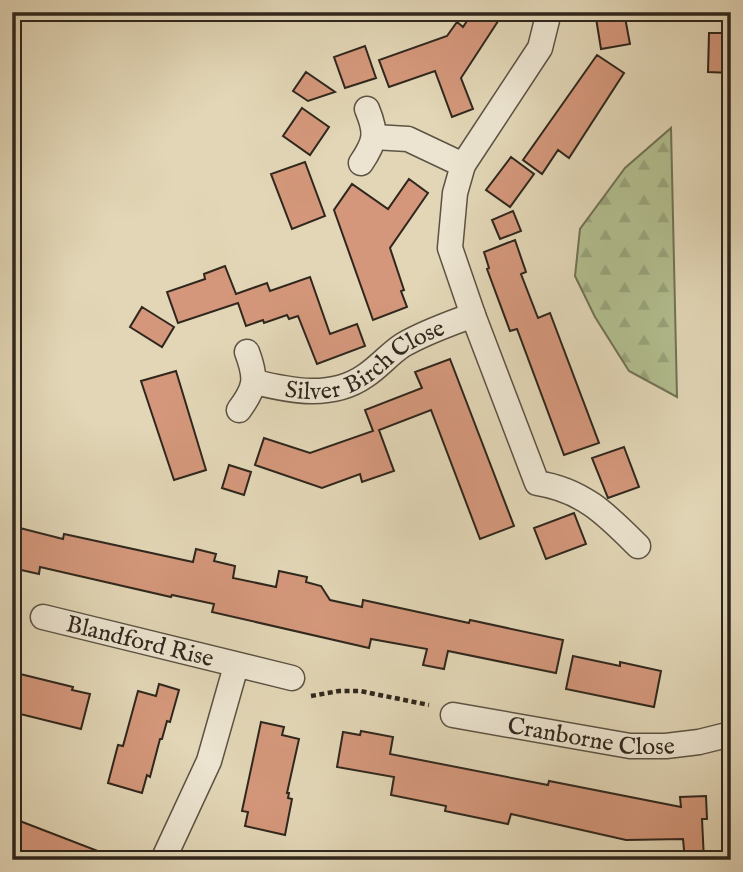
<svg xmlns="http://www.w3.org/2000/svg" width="743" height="872" font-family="'IM FELL English',serif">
<defs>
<pattern id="forest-firs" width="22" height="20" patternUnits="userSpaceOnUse" patternTransform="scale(1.75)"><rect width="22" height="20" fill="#b2be8f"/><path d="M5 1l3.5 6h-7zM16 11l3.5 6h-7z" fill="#99a37b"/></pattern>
</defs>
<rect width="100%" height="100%" fill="#e2d6b6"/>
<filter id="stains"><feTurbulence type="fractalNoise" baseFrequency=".00286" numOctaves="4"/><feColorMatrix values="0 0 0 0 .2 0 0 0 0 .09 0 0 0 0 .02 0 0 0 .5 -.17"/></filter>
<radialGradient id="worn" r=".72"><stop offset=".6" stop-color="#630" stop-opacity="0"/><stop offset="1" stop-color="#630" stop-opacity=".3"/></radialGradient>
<!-- forest -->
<path fill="url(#forest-firs)" stroke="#707256" stroke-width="2" d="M671 128 677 397 629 371 595 317 575 276 580 229 625 168Z"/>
<!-- building -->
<path fill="#d4977b" stroke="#2f271d" stroke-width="2" d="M473 12H504L461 78 473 109 452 117 435 71 389 87 379 60 447 36 457 22 463 27Z
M595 12H624L630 44 601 49Z
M709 33H731V73L708 72Z
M365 46 376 78 345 88 334 57Z
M597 55 624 73 569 158 558 150 542 174 523 160Z
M306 72 335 92 308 101 293 91Z
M302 108 329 127 310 155 283 136Z
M511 157 534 174 510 207 486 190Z
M305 162 325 216 292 229 271 174Z
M409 179 428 193 390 248 404 290 401 291 407 307 373 320 334 210 352 184 388 209Z
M513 211 521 231 500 239 492 220Z
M515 240 526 272 521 274 538 318 550 313 599 443 564 455 517 329 510 331 487 269 489 268 484 252Z
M225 266 236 294 267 283 270 291 310 277 330 334 357 324 365 346 317 364 298 316 289 319 287 315 264 323 263 320 246 326 238 303 178 323 167 292 205 279 204 274Z
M142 307 174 327 162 347 130 327Z
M450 359 514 526 480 539 431 410 379 430 394 471 362 482 360 474 322 488 255 465 264 438 310 453 373 431 365 410 422 388 415 372Z
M176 371 206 470 174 480 141 381Z
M624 447 639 487 608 498 592 458Z
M229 465 251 472 244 495 222 488Z
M574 513 586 544 546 559 534 528Z
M12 526 63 539 64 534 193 562 196 549 216 554 214 561 235 566 233 578 276 587 279 571 307 577 306 582 321 586 330 600 362 607 363 600 469 623 470 620 563 640 556 673 448 651 444 669 423 665 427 649 371 639 369 648 212 612 214 604 172 595 171 597 40 567 39 574 12 568Z
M573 656 620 666V662L661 671 654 707 566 689Z
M12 672 73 687 72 690 90 694 81 729 12 712Z
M159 684 179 690 170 722 167 721 162 739H160L150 777 147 775 142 793 108 783 118 745 123 746 138 691 156 696Z
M261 722 284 727 282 735 299 739 287 793H289L288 798 292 799 285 835 245 826 248 812 242 811Z
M361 731 393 737 390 754 548 785 549 781 681 807 680 797 706 796 707 819H702L704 860H685L683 839 626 840 511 814 508 824 445 811 446 806 391 795 394 777 337 767 343 732 360 735Z
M12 818 116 858 115 860H20L22 854 12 851Z"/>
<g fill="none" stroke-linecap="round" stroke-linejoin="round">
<defs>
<g id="minor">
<path d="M549 12 540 48 463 165 455 193 450 248 473 315 537 483C583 490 607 515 638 546"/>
<path d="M374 137 408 139 463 165"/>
<path d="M361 163C376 141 377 133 367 109"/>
<path id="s1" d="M255 382C291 391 332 399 365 376 379 367 389 354 403 345 425 332 449 324 473 315"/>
<path d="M239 410C256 387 257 379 247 352"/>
<path id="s2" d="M43 617 292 678"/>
<path id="s3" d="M453 715 630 746H666L699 742 731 734"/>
<path d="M163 860 209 761 236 666"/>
</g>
</defs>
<!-- minor casing -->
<use href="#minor" stroke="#5c5343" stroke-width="27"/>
<!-- path -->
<path stroke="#2f271d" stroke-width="4.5" stroke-dasharray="5 3.5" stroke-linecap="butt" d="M311 696 339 691H360L429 705"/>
<!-- minor -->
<use href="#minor" stroke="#ece4d0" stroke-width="24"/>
</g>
<g text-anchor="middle" stroke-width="5" stroke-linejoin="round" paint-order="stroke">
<!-- street labels -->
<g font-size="24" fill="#2f271d" stroke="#ece4d0">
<text dy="8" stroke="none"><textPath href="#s1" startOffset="119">Silver Birch Close</textPath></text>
<text dy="8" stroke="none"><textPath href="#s2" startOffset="100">Blandford Rise</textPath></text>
<text dy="8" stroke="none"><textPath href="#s3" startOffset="140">Cranborne Close</textPath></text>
</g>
</g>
<!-- margin -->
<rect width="743" height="872" fill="none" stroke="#e2d6b6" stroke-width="42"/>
<rect x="14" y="14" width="715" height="844" fill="none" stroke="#2f271d" stroke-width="3.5"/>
<rect x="21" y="21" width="701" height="830" fill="none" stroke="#2f271d" stroke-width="2"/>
<rect width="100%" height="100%" filter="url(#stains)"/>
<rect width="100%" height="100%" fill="url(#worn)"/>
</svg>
